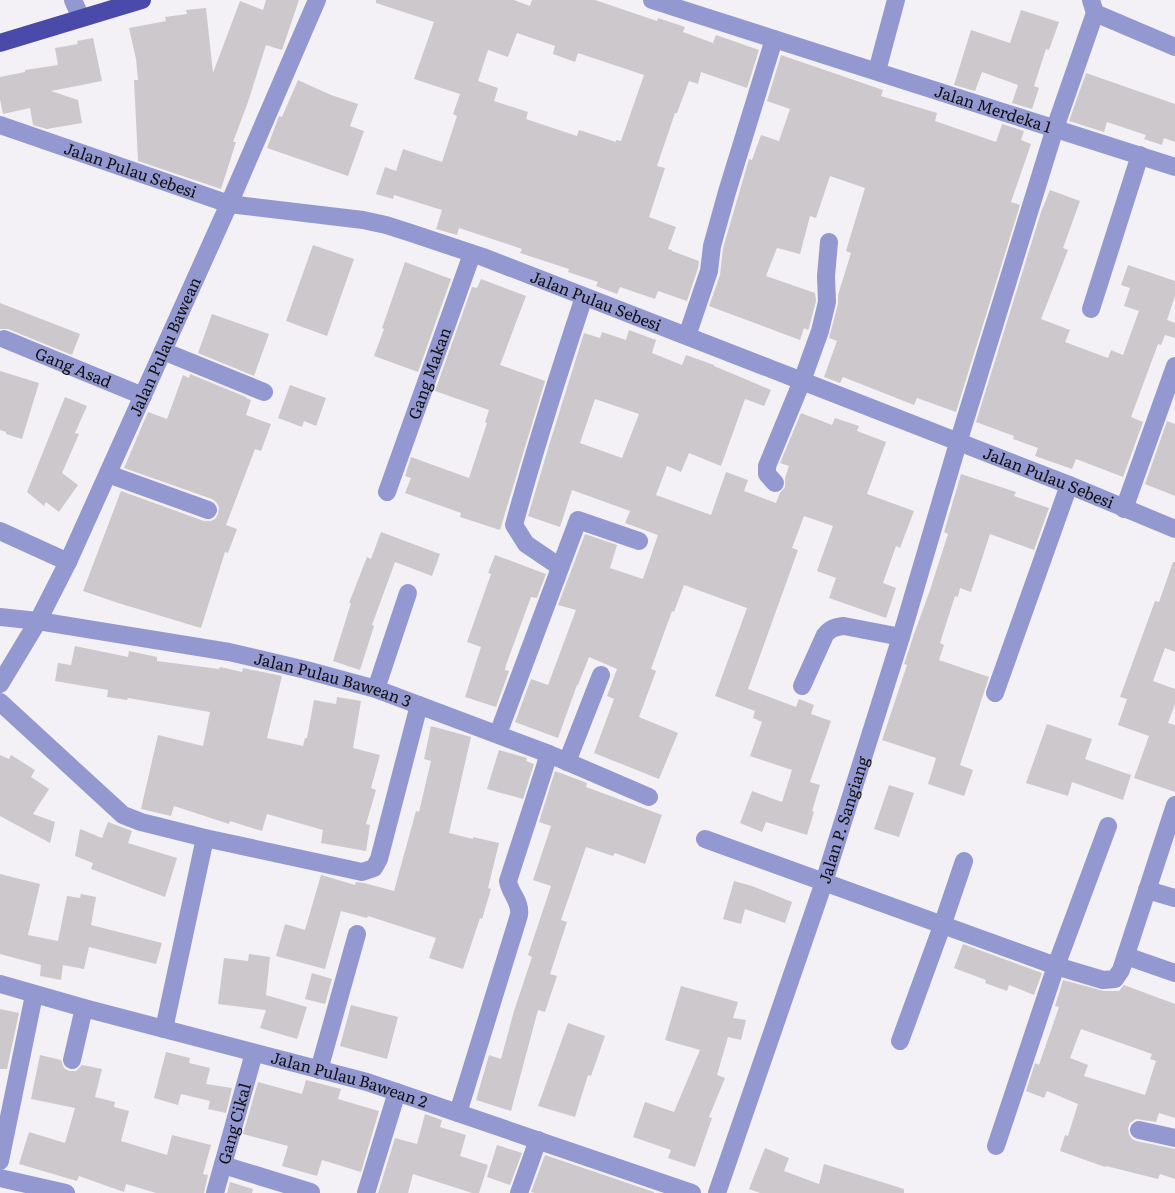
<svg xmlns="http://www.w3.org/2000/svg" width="1175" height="1193" font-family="Literata,serif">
<rect width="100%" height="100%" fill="#f3f1f5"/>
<!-- building -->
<path fill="#cdc8cb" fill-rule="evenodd" d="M266 0H299L282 50 266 45 248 102 233 142H236L221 189 138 161 134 80H138L136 59 129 28 166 21 165 17 187 14 186 10 206 8 213 73 240 1 263 10Z
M376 0H514L530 6 532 0H595L657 21 658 18 685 27 683 32 713 43 716 35 759 50 747 88 701 72 698 84 689 81 677 113H675L657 166 665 168 649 217 676 227 668 249 672 250V251L699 261 698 268 687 301 658 291 655 299 620 287 617 294 596 286 598 282 568 272 569 269 520 253 522 249 459 228 457 235 436 229 442 210 394 195 393 199 376 194 385 167 396 171 403 149 442 162 457 116 453 114 460 94 414 79 434 22 376 3ZM517 33 555 46 553 54 575 62 578 53 644 75 621 141 616 140V142L579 130 577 136 526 119 528 112 494 101 498 88 478 81 488 50 508 57Z
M1021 10 1059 22 1049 50 1046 49 1034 86 1039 88 1032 109 1012 103 1018 85 982 72 975 91 954 85 971 30 1010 43Z
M93 38 102 81 51 91 78 100 82 123 47 129 33 125 30 108 3 114 0 99V77L25 72V70L58 65 55 48 78 44 77 41Z
M781 55 883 90 881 96 937 113 935 121 996 142 1002 124 1024 131 1021 140 1031 144 1011 202 1020 205 956 412 917 398 914 405 843 377 840 383 824 377 837 341 829 338 838 304V295L851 253 846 251 865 188 830 176 816 218 810 216 800 254 777 248 766 276 815 293 816 301 809 328 808 330 804 328 800 340 709 306 720 275 723 248 749 159 752 160 761 135 779 141 790 109 767 101Z
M1086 73 1175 104V142L1164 138 1162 145 1144 139 1146 135 1107 122 1104 132 1069 121Z
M298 80 331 95 358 104 350 126 364 131 348 176 267 148 279 116 282 117Z
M1050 190 1080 201 1063 248 1068 250 1041 319 1070 330 1065 342 1108 358 1111 350 1123 355 1139 311 1124 306 1130 288 1121 285 1128 265 1175 281V296L1167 320 1175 323V338L1165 335 1161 345 1158 344 1131 417 1143 422 1123 477 1076 459 1072 469 1035 456 1038 448 1013 439 1014 436 976 422 1041 212Z
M313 245 354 259 327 336 286 321Z
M405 262 451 279 418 372 374 356 384 329 382 328Z
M481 279 526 296 500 365 545 381 500 530 460 517 461 513 405 493 411 478 405 476 411 457 469 478 487 423 485 422 489 410 435 391 472 287 477 288Z
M0 303 80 334 72 355 8 329H0Z
M212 314 269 334 254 376 198 353Z
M629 330 656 340 652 353 682 365 686 355 714 365V366L771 390 764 406 745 399 721 466 689 453 681 472 667 466 656 495 711 515 726 472 748 480 744 491 776 503 780 493 785 487V478L789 466 780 463 801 413 832 425 835 418 859 426 857 431 886 442 867 494 914 511 900 548 896 546 883 583 896 588 886 618 829 598 836 578 817 571 833 526 804 516 792 548 798 550 748 689 796 707 799 699 814 705 811 714 831 721 810 782 820 785 812 811 814 812 807 835 766 822 762 832 740 823 752 791 782 802 792 770 750 756 762 722 753 718 755 711 715 696 747 608 684 585 674 612 672 611 651 669 656 671 639 717 678 733 659 779 594 753 614 699 607 696 617 669 589 657 578 685H577L558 738 515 722 531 679 548 685 576 610 558 605 585 534 617 545 610 568 643 579 658 535 625 523 630 511 572 490 560 527 528 516 550 442 584 333 600 338 602 332 626 340ZM595 399 639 414 622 458 580 443Z
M0 371 39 383 22 439 6 434V432L0 430Z
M190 374 246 397V398L251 400 246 415 271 424 261 451 255 449 226 525 237 529 228 553 225 552 201 628 118 603 83 591 121 491 204 521H211L215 519 218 514 219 507 216 502 212 499 124 468 148 412 167 419 183 375 189 378Z
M290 385 326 398 316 426 304 421 302 427 278 418Z
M65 397 87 406 75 433 79 434 62 473 78 485 59 512 46 502 44 506 27 492Z
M1167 421 1175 424V496L1145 484Z
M961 474 1016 492 1014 496 1049 508 1034 550 990 534 971 592 960 588 958 597 955 596 940 643 944 645 939 660 989 677 960 765 973 770 964 796 928 784 936 758 882 740 907 665 904 664 914 634 930 590 948 534 944 532Z
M381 532 440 554 432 576 395 562 372 625 374 626 360 670 333 661 351 603H349L367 557 371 559Z
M495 555 546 574 537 598 531 597 506 665 505 670 509 671 496 707 465 697 481 647 467 642 491 574 488 573Z
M1173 562H1175V652L1165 648 1153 681 1175 689V704L1168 723 1175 725V792L1134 778 1149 736 1118 725 1127 699 1120 697 1155 601 1159 602Z
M75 646 128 657 129 651 157 657V661L219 669 220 667 242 672 243 668 282 676 267 738 303 746 305 738H307L314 700 336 704 337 697 361 701 353 748 380 755 371 788 376 790 366 824 370 825 366 851 321 843 323 830 267 814 262 831 230 821 229 824 174 806 171 816 141 809 158 735 203 746 210 712 128 698 127 700 107 697 108 690 55 681 58 663 71 665Z
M1047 724 1092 739 1085 759 1131 775 1123 800 1072 782 1068 796 1026 783Z
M431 726 471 737 449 833 473 839V837L499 843 488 888 491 889 482 919 480 918 463 969 429 958 436 938 368 916 367 918 341 911 325 969 276 956 285 924 305 930 321 875 355 885 356 882 364 883 394 891 416 811 419 812 431 761 424 759Z
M499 750 527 758 526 761 534 764 523 799 487 789Z
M0 755 9 759 11 755 35 770 31 777 49 789 33 814 55 822 50 843 0 816Z
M555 771 587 783 586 787 662 815 645 864 615 853 613 856 586 847 561 920 567 922 550 974 557 976 545 1012 538 1010 511 1111 476 1100 489 1055 501 1059 514 1011 532 957 528 955 551 886 533 880 551 826 539 822Z
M889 785 914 793 899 837 874 829Z
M108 822 132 831 128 843 177 858 165 897 91 869 93 863 75 856 80 829 102 838Z
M0 874 40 884 28 935 58 941 67 896 80 898 81 894 96 897 91 925 162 943 156 964 89 947 84 969 63 965 61 980 40 976 41 965 0 954Z
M734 881 752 886 792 902 785 923 745 909 741 924 723 919Z
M963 944 1042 973 1034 995 1009 985 1007 991 985 983 986 980 954 968Z
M249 954 270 957 266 995 307 1007 297 1039 260 1028 266 1010 218 1004 224 958 248 961Z
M312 973 332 979 325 1004 305 999Z
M1063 980 1104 991H1119L1124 985 1175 1004V1118L1159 1113 1156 1122 1136 1119 1130 1123 1128 1128 1129 1134 1132 1139 1136 1141 1175 1149V1179L1160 1174 1158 1179 1106 1166 1105 1167 1060 1151 1065 1135 1068 1136 1078 1104 1047 1091 1044 1098 1026 1091 1035 1063 1039 1065 1059 1007 1055 1006ZM1081 1029 1152 1054 1150 1059 1156 1061 1145 1095 1084 1076 1088 1065 1070 1058Z
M681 986 738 1002 733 1018 746 1020 741 1040 728 1037 717 1075 725 1078 709 1117 712 1118 695 1167 668 1158 671 1150 633 1137 645 1102 674 1112 700 1050 665 1040Z
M351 1005 398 1017 387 1059 340 1046Z
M0 1009 19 1013 7 1069H0Z
M568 1023 605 1036 591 1076 588 1075 575 1117 538 1106Z
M166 1052 190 1058 189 1063 210 1068 206 1084 232 1088 226 1113 208 1109 210 1101 181 1094 178 1105 154 1098Z
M40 1055 61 1060 64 1068 69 1071H76L82 1065 102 1069 95 1097 115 1102 114 1107 129 1111 121 1141 167 1155 172 1135 211 1145 203 1174 208 1175 204 1193H156L126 1184 124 1192 79 1176 77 1181 19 1164 29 1132 65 1143 75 1108 31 1099Z
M306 1080 341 1089 338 1099 379 1111 361 1172 322 1160 317 1176 282 1166 288 1146 243 1134 258 1082 302 1094Z
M425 1114 442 1120 440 1127 466 1135 460 1156 488 1165 479 1193H472L413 1174 408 1193H378L395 1138 417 1144Z
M497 1145 522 1153 510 1185 487 1177Z
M765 1148 789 1158 784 1171 819 1184 824 1164 904 1189V1193H760L749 1189Z
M545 1155 654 1192V1193H535L531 1192Z
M230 1182 253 1189 252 1193H227Z"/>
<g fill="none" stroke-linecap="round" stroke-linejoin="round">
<!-- minor -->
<g stroke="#9399d0" stroke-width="18">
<path d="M73 0 81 18"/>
<path id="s1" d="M652 0 1175 167"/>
<path d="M1095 13 1175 47"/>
<path d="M877 71 896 0"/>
<path id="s2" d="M0 125 229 204 363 220 386 225 411 233 483 257 802 381 1069 485 1175 529"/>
<path d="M1091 309 1140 155"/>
<path d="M687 336 709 271 712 246 727 192 774 39"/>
<path id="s3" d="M4 339 143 396"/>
<path d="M163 351 264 392"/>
<path d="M108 474 208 510"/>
<path d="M775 483 767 474V466L802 381 820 331 827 302 826 276 829 242"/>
<path id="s4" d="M387 492 472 254"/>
<path d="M1124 509 1175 366"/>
<path d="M0 531 68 562"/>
<path d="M560 567 526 544 514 525C535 448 559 372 584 297"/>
<path id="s5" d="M0 617 38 621 229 652 306 670 376 689 549 754 649 797"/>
<path id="s6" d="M0 684 38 621 68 562 229 204 317 0"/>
<path d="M802 686 825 635C831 628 835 627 844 626L901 637"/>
<path d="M376 689 408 593"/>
<path d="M995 693 1069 485"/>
<path d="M0 702 123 815 141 822 205 838 362 872 374 868 379 859 419 705"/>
<path d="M498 734 578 520 639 541"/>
<path d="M567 762 601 675"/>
<path d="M705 839 1056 966 1103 980 1115 979 1121 970 1175 805"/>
<path d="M1147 890 1175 898"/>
<path d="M1126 956 1175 973"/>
<path id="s7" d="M0 984 84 1008 367 1082 692 1193"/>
<path d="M164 1029 205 838"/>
<path d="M900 1041 942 926 964 861"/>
<path d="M72 1060 84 1008"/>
<path d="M319 1070 357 934"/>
<path d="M458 1113 519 915C521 901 510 894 508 881L549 754"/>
<path d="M1139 1130 1175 1138"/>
<path d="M996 1146 1056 966 1108 826"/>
<path d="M0 1161 34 995"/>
<path d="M223 1165 311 1192"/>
<path d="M0 1178 66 1193"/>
<path id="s8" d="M215 1193 254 1053"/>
<path d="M366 1193 397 1092"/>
<path d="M519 1193 538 1140"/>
<path id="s9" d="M717 1193 824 882 901 637 958 443 1055 128 1095 13 1091 0"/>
</g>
<!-- major -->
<path stroke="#4a4aab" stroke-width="18" d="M0 43 142 0"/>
</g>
<g text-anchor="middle" stroke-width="4.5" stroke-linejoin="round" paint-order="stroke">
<!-- street labels -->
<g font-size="16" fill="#121112" stroke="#f3f1f5">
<text dy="6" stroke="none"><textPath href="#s1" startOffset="358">Jalan Merdeka 1</textPath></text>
<text dy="6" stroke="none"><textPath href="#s2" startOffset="138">Jalan Pulau Sebesi</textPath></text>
<text dy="6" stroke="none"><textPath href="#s2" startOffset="624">Jalan Pulau Sebesi</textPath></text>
<text dy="6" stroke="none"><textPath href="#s6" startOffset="376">Jalan Pulau Bawean</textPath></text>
<text dy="6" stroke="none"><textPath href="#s3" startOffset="75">Gang Asad</textPath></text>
<text dy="6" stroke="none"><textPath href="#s4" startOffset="126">Gang Makan</textPath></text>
<text dy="6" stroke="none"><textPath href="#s2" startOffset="1110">Jalan Pulau Sebesi</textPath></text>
<text dy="6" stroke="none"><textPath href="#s5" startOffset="339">Jalan Pulau Bawean 3</textPath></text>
<text dy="6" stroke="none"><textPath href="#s9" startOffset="394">Jalan P. Sangiang</textPath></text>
<text dy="6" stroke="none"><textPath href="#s7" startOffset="362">Jalan Pulau Bawean 2</textPath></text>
<text dy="6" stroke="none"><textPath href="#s8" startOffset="72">Gang Cikal</textPath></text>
</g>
</g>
</svg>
